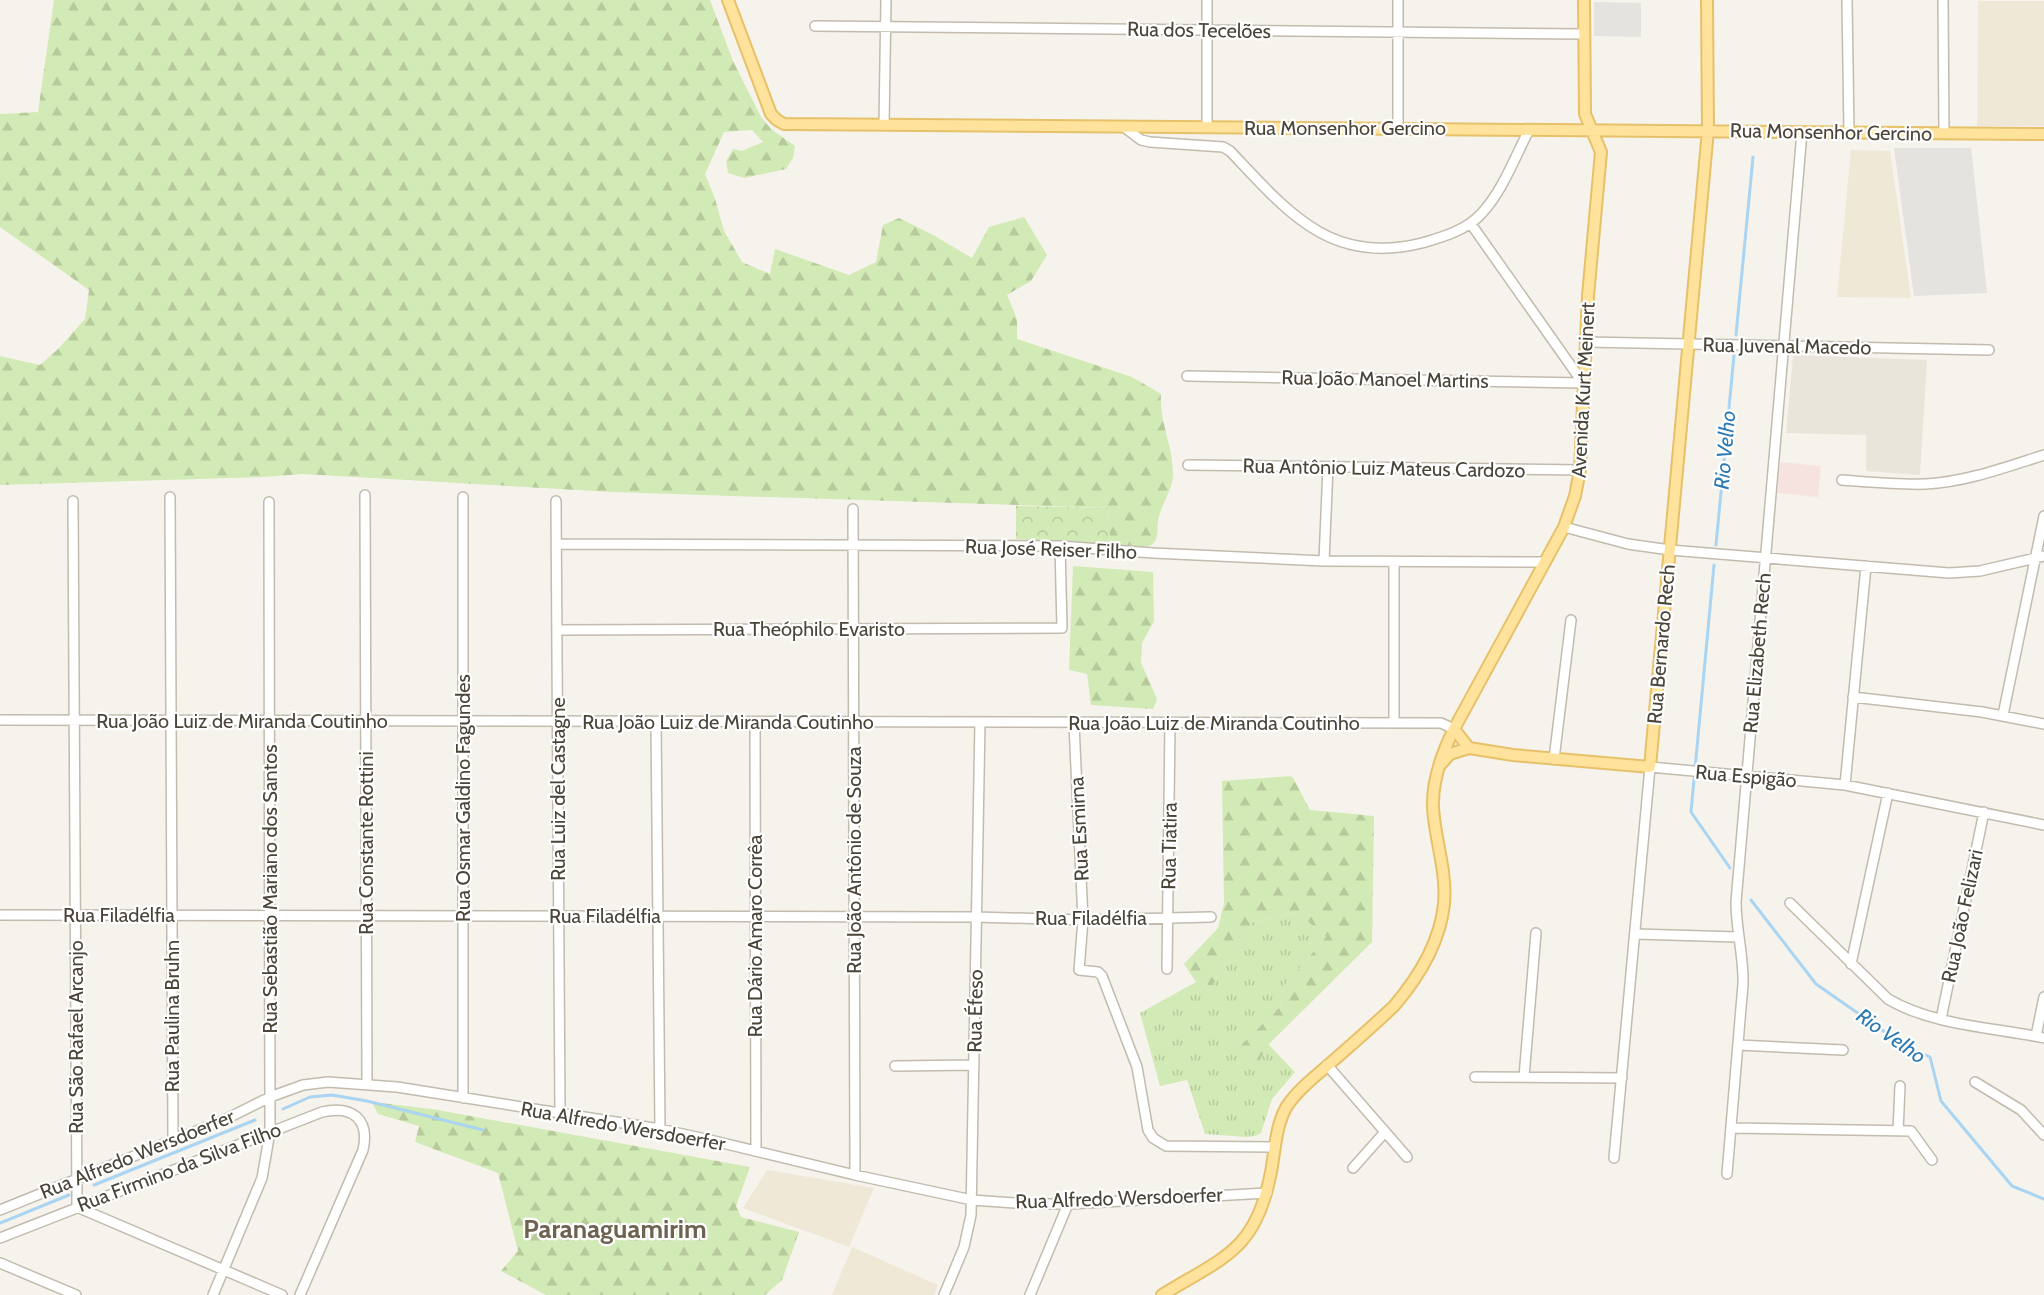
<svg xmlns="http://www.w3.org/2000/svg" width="2044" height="1295" font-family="Cabin,sans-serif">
<defs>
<pattern id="grass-tufts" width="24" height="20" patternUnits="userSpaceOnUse" patternTransform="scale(1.5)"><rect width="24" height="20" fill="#d2eab5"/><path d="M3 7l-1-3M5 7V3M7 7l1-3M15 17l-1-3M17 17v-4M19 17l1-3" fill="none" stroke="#b6ca9c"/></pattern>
<pattern id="forest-firs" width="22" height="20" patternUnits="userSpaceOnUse" patternTransform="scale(1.5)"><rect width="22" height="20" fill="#d2eab5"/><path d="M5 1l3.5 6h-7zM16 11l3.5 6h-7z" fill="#b6ca9c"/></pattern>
<pattern id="park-crowns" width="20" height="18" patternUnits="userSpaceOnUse" patternTransform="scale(1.5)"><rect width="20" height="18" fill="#d2eab5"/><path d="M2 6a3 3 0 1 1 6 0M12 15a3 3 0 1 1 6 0" fill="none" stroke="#b6ca9c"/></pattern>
</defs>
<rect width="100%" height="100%" fill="#f6f3ec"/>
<!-- residential -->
<path fill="#eae5da" d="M1793 355 1927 360 1920 475 1866 471V435L1786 433Z"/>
<!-- education -->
<path fill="#efe8d6" d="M1978 1H2044V126H1977Z
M1851 150 1890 151 1911 298 1837 297Z
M767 1170 874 1188 849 1247 743 1208Z
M852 1247 938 1285 934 1295H832Z"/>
<!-- medical -->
<path fill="#f6e3e0" d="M1780 462 1821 466 1818 497 1777 493Z"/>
<!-- grass -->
<path fill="url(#grass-tufts)" d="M1298 913 1326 937 1285 985 1280 1007 1240 1046 1268 1044 1295 1072 1272 1099 1261 1133 1255 1136 1247 1137 1205 1134 1187 1080 1160 1086 1140 1013 1196 982 1212 986 1253 922Z"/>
<!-- forest -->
<path fill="url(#forest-firs)" d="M54 0H710L733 61 761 117 771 129 795 146 793 158 786 169 744 178 728 173 726 161 733 149 742 151 763 142 752 130 724 132 705 174 715 199 724 231 742 262 770 274 775 249 849 275 876 262 883 225 899 218 933 235 972 258 989 227 1024 217 1047 255 1031 281 1007 295 1017 319V339L1132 377 1161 394C1159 422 1174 448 1173 476 1172 491 1161 505 1158 520 1157 528 1159 541 1151 545 1140 551 1121 545 1110 544L1108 508 612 492 303 474 262 477 0 485V356L40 365 58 349 85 319 89 290 0 227V114L38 112Z
M1073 566 1153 572 1154 621 1142 643 1141 663 1157 699 1153 709 1091 705 1087 674 1069 670Z
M1292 776 1310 810 1374 816 1372 942 1269 1044 1259 1061 1240 1046 1280 1007 1285 985 1326 937 1298 913 1253 922 1212 986 1196 982 1184 964 1218 928 1224 903 1222 781Z
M372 1102 432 1109 750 1167 736 1206 741 1217 799 1232 782 1280 765 1295H546L501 1271 518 1251 498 1173 415 1142 419 1126 378 1114Z"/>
<!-- park -->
<path fill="url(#park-crowns)" d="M1016 506 1108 508 1110 544 1016 539Z"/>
<!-- parking -->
<path fill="#e5e3e0" d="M1594 2 1641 3V37L1594 36Z
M1894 148H1971L1987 293 1914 296Z"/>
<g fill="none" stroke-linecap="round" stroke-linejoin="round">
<!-- stream -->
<path stroke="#a9d4f2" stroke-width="3" d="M1736 335 1753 157
M1716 545 1734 355
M1714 565 1691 812 1730 868
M1751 900 1816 984 1905 1046 1930 1057 1941 1101 2012 1186 2044 1199
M283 1109 310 1097 332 1095 367 1101 483 1130
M94 1185 255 1120
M0 1223 69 1195"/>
<defs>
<path id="minor" d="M1847 0 1849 132
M1943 0 1944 133
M815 26 1584 34
M884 125 886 0
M1124 127 1141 140 1150 142 1223 147 1230 151C1287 211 1330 266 1422 243 1443 237 1467 230 1482 213 1503 190 1515 157 1529 130
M1207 127V0
M1398 129V0
M1471 224 1583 383
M1586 342 1989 350
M1187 376 1583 383
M1188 465 1580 470
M1842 480C1869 482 1898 485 1926 484 1966 482 2006 467 2044 455
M365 495 367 1084
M170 497 173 1139
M463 497V1098
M73 501 77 1207 282 1295
M556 501 560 1113
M853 509 855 1175
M1564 527 1628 544 1670 550 1949 573 1980 571 2044 556
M556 544 1060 546 1153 553 1324 561 1545 562
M1324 561 1328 467
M1394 563V723
M557 630 1062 628 1060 546
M1853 697 1982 712 2044 724
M2003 715 2044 516
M0 720 1441 723 1454 729
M656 722 660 1129
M755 722 756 1150
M1074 724 1083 920 1079 970 1098 972 1102 976 1137 1067 1148 1130 1153 1138 1166 1146 1275 1147
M1554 759 1571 620
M1845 785 1866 566
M1790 903 1888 999C1934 1026 1992 1027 2044 1038
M0 915 976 917 1083 920 1211 917
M1635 934 1738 937
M1851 964 1888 793
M1167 969 1170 723
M1941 1019 1984 812
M2036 1036 2044 997
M1738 1045 1843 1050
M1327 1065 1407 1157
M895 1066 974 1065
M1475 1077 1622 1078
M1524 1077 1536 933
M1975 1082 2021 1110 2044 1135
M1731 1128 1911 1131 1932 1160
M1898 1131 1900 1086
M1614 1158 1650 767 1845 785 2044 825
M1353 1168 1385 1132
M1727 1174 1743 984C1744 957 1736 930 1736 902L1802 132
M0 1210 226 1119 270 1097 303 1085 328 1082 397 1087 660 1129 710 1140 855 1175 972 1200 1030 1204H1068L1267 1193
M0 1238 322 1112C352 1105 370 1119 363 1150L300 1295
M0 1263 76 1295
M213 1295 262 1178 270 1132 269 502
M944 1295 964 1247 971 1215 980 722
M1030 1295 1068 1204"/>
<path id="major" d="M728 0 771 114 777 120 784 124 2044 134
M1454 729 1469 748 1513 755 1650 767 1708 130 1707 0
M1441 764 1450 754 1469 748
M1162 1295C1224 1257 1256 1251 1271 1172 1275 1150 1276 1124 1287 1106 1297 1091 1312 1079 1326 1067 1349 1047 1372 1027 1394 1006 1418 978 1440 942 1444 904 1447 871 1435 840 1433 808 1432 781 1442 753 1454 729L1564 527 1575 496 1580 470 1588 296 1601 152 1585 114 1584 0"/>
</defs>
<!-- minor casing -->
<use href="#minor" stroke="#c2bbae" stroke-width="12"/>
<!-- major casing -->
<use href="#major" stroke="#e6c16a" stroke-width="14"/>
<!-- minor -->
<use href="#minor" stroke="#fff" stroke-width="9"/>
<!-- major -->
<use href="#major" stroke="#ffe39c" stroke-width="10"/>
</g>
<g text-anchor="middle" stroke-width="4.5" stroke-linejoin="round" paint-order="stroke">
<!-- street labels -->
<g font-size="20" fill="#4b4439" stroke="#fff">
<text transform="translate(1199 30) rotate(1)" y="7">Rua dos Tecelões</text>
<text x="1345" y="135">Rua Monsenhor Gercino</text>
<text transform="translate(1831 132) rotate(1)" y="7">Rua Monsenhor Gercino</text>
<text transform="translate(1787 346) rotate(1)" y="7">Rua Juvenal Macedo</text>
<text transform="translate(1385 379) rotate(1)" y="7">Rua João Manoel Martins</text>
<text transform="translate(1583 390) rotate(-87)" y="7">Avenida Kurt Meinert</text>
<text transform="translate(1384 468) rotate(1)" y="7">Rua Antônio Luiz Mateus Cardozo</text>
<text transform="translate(1051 549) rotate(2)" y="7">Rua José Reiser Filho</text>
<text x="809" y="636">Rua Theóphilo Evaristo</text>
<text transform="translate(1661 644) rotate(-85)" y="7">Rua Bernardo Rech</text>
<text transform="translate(1757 653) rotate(-85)" y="7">Rua Elizabeth Rech</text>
<text x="242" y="728">Rua João Luiz de Miranda Coutinho</text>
<text x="728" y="729">Rua João Luiz de Miranda Coutinho</text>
<text x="1214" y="730">Rua João Luiz de Miranda Coutinho</text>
<text transform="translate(1746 776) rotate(5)" y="7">Rua Espigão</text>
<text transform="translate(558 789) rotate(-90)" y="7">Rua Luiz del Castagne</text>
<text transform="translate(463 798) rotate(-90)" y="7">Rua Osmar Galdino Fagundes</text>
<text transform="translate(1079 829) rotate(-93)" y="7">Rua Esmirna</text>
<text transform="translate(366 843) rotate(-90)" y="7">Rua Constante Rottini</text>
<text transform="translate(1169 846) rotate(-89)" y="7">Rua Tiatira</text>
<text transform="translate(854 860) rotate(-90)" y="7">Rua João Antônio de Souza</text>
<text transform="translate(270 889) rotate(-90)" y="7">Rua Sebastião Mariano dos Santos</text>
<text x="119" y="922">Rua Filadélfia</text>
<text x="605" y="923">Rua Filadélfia</text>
<text transform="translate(1962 916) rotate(-78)" y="7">Rua João Felizari</text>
<text x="1091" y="925">Rua Filadélfia</text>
<text transform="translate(755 936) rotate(-90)" y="7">Rua Dário Amaro Corrêa</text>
<text transform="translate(975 1011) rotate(-89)" y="7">Rua Éfeso</text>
<text transform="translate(172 1016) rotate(-90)" y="7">Rua Paulina Bruhn</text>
<text transform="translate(76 1037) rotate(-90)" y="7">Rua São Rafael Arcanjo</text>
<text transform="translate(623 1126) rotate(10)" y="7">Rua Alfredo Wersdoerfer</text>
<text transform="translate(137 1154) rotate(-22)" y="7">Rua Alfredo Wersdoerfer</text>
<text transform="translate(179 1167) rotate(-21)" y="7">Rua Firmino da Silva Filho</text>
<text transform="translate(1119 1198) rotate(-2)" y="7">Rua Alfredo Wersdoerfer</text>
</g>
<!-- water labels -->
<g font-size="21" font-style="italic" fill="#2e7ab2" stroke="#fff">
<text transform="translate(1725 450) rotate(-85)" y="7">Rio Velho</text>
<text transform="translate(1891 1036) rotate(35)" y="7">Rio Velho</text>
</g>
<!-- district labels -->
<g font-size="26" font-weight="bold" fill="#6e6250" stroke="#fff">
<text x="615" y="1238">Paranaguamirim</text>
</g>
</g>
</svg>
